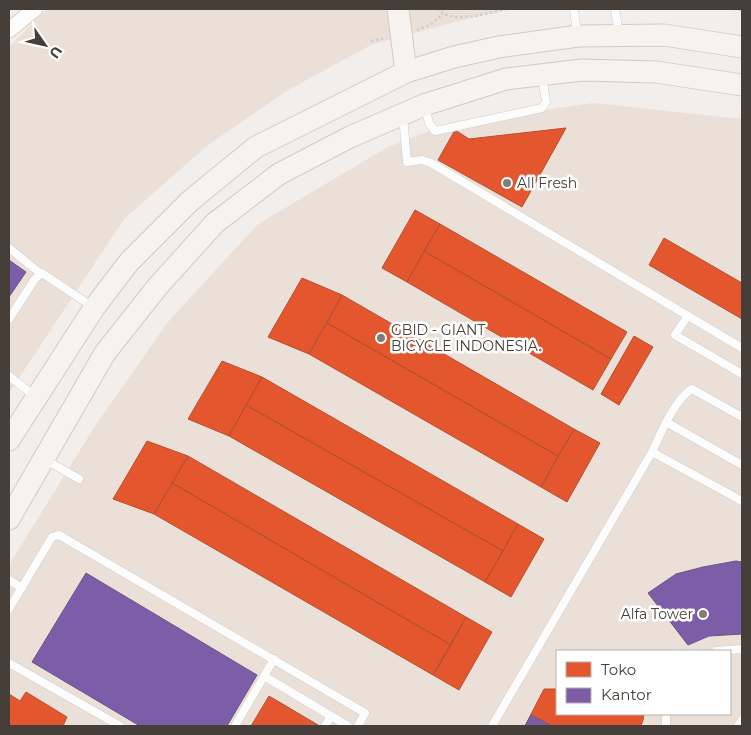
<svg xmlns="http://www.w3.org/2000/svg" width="751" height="735" font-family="Montserrat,sans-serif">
<rect width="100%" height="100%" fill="#f1eeeb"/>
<!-- commercial -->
<path fill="#ebe0d8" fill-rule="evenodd" d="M47 9H509L473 17 371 45 288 90 208 145 124 219 9 393V47Z
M593 103 742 119V726H9V565L95 426 168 322 258 224 388 147 450 123ZM557 651H730V714H557Z"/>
<!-- shops -->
<path fill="#e4572e" stroke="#b55031" d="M566 128 522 207 438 160 455 130 469 139Z
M415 210 440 224 407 282 382 268Z
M440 224 627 332 611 359 424 251Z
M664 238 742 283V319L649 265Z
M424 251 611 359 593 390 407 282Z
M302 278 342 295 309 354 268 337Z
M342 295 574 429 558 456 327 323Z
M327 323 558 456 541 487 309 354Z
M634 336 653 347 619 405 601 394Z
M222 361 262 377 229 436 188 419Z
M262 377 518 524 503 551 246 405Z
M246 405 503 551 485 582 229 436Z
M574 429 600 443 567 502 541 487Z
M147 441 188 456 154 514 113 499Z
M188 456 466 617 451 645 172 483Z
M172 483 451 645 433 675 154 514Z
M518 524 544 539 511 597 485 582Z
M466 617 492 632 459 690 433 675Z
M544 689H557V714H644L643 720 641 726H525Z
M26 692 67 717 63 726H9V694L20 701Z
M269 696 318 725V726H251Z"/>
<!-- offices -->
<path fill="#7b5ea7" stroke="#6b5486" d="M9 260 26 272 9 297Z
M736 561 742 562V634L709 636 688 645 648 593 676 574 703 567Z
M86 573 257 675 227 726H140L32 662Z
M531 715 552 726H525Z"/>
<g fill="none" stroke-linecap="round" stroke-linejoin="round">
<defs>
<path id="lane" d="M574 9 577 34
M615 9 619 34
M425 107 429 123 435 131 542 108 546 102 542 75
M403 116 407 162 422 160 431 163 742 348
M9 248 41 274
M687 317 675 335 742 374
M9 319 35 279 42 273 93 307
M9 376 36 397
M666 422 742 465
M652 452C660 435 676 397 692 389L742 417
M46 460 79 479
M9 580 22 588
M9 609 52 537 59 535 365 713 358 726
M716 651 742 649
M9 663 120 726
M264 676 348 726
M235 726 274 659
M325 726 331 716
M492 726 652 452 742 501
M666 726V714
M738 726 742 720"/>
<path id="street" d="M9 30 35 9"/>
<path id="secondary" d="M398 9 406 72
M9 440 94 308 129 262 190 201 256 147 406 72 454 57 499 47 578 36 664 35 742 47
M9 519 105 353 158 286 215 223 279 174 350 137 424 105 506 79 582 70 656 72 742 85"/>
</defs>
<!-- lane casing -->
<use href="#lane" stroke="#cfccc9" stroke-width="9"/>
<!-- street casing -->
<use href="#street" stroke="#cfccc9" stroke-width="17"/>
<!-- secondary casing -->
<use href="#secondary" stroke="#d1cbc4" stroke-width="23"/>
<!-- path -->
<path stroke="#d1ceca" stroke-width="2.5" stroke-dasharray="2.5 2.5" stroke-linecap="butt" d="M437 9C455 25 486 13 507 9
M733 9 742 10
M417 30 430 25 443 14
M371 41 385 38"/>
<!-- lane -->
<use href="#lane" stroke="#fdfcfc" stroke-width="8"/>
<!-- street -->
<use href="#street" stroke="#fdfcfc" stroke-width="15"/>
<!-- secondary -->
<use href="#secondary" stroke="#f6f3ef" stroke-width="21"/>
</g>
<!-- markers -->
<g fill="#827c77" stroke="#fff" stroke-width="2">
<circle cx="507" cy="183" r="5"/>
<circle cx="381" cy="338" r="5"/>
<circle cx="703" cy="614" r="5"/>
</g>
<g text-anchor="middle" stroke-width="5" stroke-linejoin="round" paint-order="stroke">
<!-- poi labels -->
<g font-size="14" fill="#463e38" stroke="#fff" text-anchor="start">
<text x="517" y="188">All Fresh</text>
<text x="391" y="335">GBID - GIANT<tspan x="391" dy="16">BICYCLE INDONESIA.</tspan></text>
<text x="693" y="619" text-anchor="end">Alfa Tower</text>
</g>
</g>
<!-- border -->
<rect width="751" height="735" fill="none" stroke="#463e38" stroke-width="20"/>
<!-- legend -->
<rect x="556" y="650" width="175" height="65" fill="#ffffff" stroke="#b5b2af"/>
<rect x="566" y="662" width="25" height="15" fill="#e4572e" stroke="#b5b2af"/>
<text x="601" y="675" font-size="15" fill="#463e38">Toko</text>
<rect x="566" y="688" width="25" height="15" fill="#7b5ea7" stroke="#b5b2af"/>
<text x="601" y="700" font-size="15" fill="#463e38">Kantor</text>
<!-- north arrow -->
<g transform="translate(45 45) rotate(124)" stroke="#ffffff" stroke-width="4" paint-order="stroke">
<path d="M0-4L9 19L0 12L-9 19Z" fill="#463e38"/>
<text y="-8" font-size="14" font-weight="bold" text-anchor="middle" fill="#463e38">U</text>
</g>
</svg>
